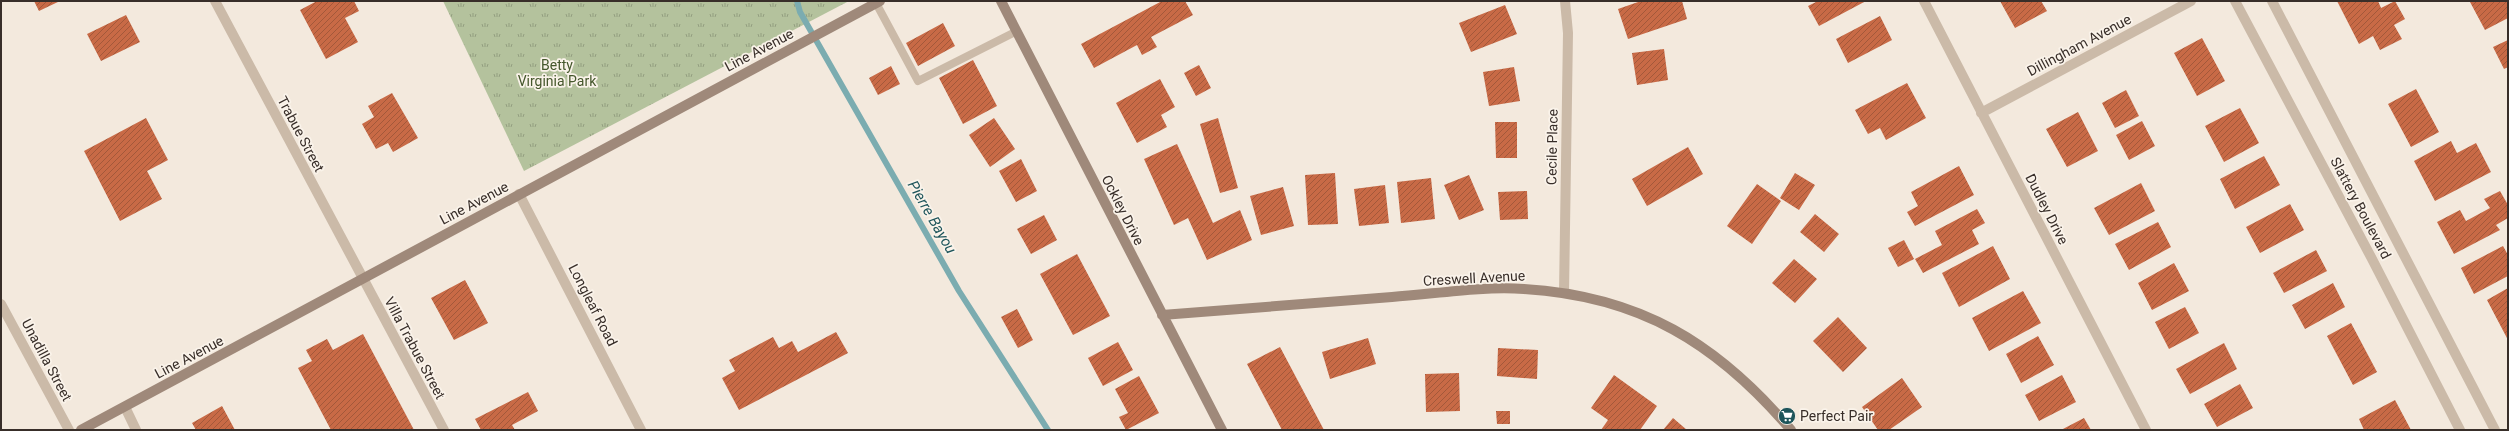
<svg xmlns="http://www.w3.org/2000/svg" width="2509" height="431" font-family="Roboto,sans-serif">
<defs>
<pattern id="grass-tufts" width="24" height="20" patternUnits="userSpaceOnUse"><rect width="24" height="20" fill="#b4c29d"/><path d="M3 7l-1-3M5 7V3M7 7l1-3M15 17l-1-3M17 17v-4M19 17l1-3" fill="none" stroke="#939e80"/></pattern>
<pattern id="building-hatch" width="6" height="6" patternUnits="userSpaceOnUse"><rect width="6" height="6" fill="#c86a46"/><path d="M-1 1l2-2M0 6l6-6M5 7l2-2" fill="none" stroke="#a3583a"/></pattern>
</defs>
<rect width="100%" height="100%" fill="#f3e9dd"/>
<!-- grass -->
<path fill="url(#grass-tufts)" d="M443 1H849L524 171Z"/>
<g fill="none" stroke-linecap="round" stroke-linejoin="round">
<!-- stream -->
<path stroke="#7bacb0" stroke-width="6" d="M797 1 800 12 959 291 1048 430"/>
</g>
<!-- building -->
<path fill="url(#building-hatch)" d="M34 1H60L39 11Z
M317 1H354L359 11 345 18 358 42 326 59 300 10Z
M1162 1H1185L1193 15 1151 37 1157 47 1142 55 1137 45 1094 68 1081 44Z
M1641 1H1682L1687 19 1628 39 1618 9Z
M1818 1H1866L1819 26 1808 6Z
M2000 1H2041L2047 11 2015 28Z
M2337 1H2378L2381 8 2395 1 2405 19 2394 25 2402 39 2380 50 2373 36 2359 44Z
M2472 1H2508V18L2485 30 2470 2Z
M1505 5 1517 34 1471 52 1459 23Z
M126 15 140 42 101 61 87 34Z
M1880 16 1892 40 1848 63 1836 39Z
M943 23 955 46 918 66 906 43Z
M2202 38 2225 81 2197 96 2174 53Z
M2508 40V67L2504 69 2493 47Z
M1664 49 1668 80 1637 85 1632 53Z
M973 60 997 106 963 124 939 78Z
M1199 65 1211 88 1196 96 1184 73Z
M891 66 900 84 878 95 869 78Z
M1514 67 1520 101 1489 106 1483 72Z
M1160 79 1175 107 1161 115 1167 127 1137 143 1116 103Z
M1907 83 1926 118 1886 140 1880 128 1868 134 1855 110Z
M2416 89 2439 132 2411 147 2388 104Z
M2126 90 2139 116 2115 128 2102 103Z
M392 93 418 138 393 152 388 143 376 149 362 124 374 117 368 106Z
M2240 108 2259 143 2224 162 2205 126Z
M2078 112 2098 151 2067 167 2046 129Z
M146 118 168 160 147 171 162 199 120 221 84 151Z
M994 118 1015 149 990 167 969 135Z
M1218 118 1238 188 1220 193 1200 124Z
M2142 121 2155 146 2129 160 2116 135Z
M1495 122H1517V158H1496Z
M2451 141 2457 153 2476 143 2491 172 2435 201 2414 161Z
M1177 144 1213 223 1240 210 1252 240 1207 260 1188 218 1174 225 1144 159Z
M1688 147 1703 174 1647 206 1632 179Z
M2264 156 2280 185 2235 209 2220 179Z
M1021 159 1037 191 1016 202 999 171Z
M1959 166 1974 195 1915 226 1907 212 1918 206 1911 192Z
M1335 173 1338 224 1308 225 1305 175Z
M1795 173 1815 185 1799 210 1780 198Z
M1469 175 1484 210 1459 220 1444 185Z
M1431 178 1435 219 1401 223 1397 182Z
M2141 183 2155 211 2109 235 2094 208Z
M1757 184 1781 201 1752 244 1727 226Z
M1385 185 1389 223 1359 226 1354 189Z
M1283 187 1294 226 1261 235 1250 196Z
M1527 191 1528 219 1500 220 1498 192Z
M2500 191 2508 205V218L2496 225 2500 230 2454 254 2437 222 2460 210 2466 221 2490 208 2484 199Z
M2290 204 2304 230 2260 253 2246 227Z
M1977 209 1985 223 1972 230 1979 244 1923 273 1915 259 1942 245 1935 231Z
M1815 214 1839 234 1824 252 1800 232Z
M1044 215 1057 240 1031 254 1017 229Z
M2158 222 2171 247 2129 270 2115 244Z
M1904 240 1914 259 1898 267 1888 248Z
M1993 246 2010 279 1959 307 1942 273Z
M2503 246 2508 255V276L2474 294 2461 268Z
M2316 250 2327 271 2284 293 2273 273Z
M1077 254 1110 316 1073 335 1040 274Z
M1794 259 1817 279 1795 303 1772 283Z
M2174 263 2189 291 2152 310 2138 283Z
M465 280 488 323 454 340 431 298Z
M2333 283 2345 307 2305 329 2292 305Z
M2508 288V340L2487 300Z
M2023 291 2041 323 1989 351 1972 318Z
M2185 307 2199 333 2169 349 2155 322Z
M1017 309 1033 340 1018 348 1001 317Z
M1838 317 1867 348 1843 372 1813 341Z
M2351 323 2377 372 2353 385 2327 336Z
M836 332 848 353 739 410 722 378 735 371 729 360 773 337 779 348 792 341 798 352Z
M363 334 414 430H331L298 368 312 361 306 350 327 339 333 350Z
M2038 336 2054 365 2021 383 2006 354Z
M1368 338 1376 364 1330 379 1322 352Z
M1118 342 1133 370 1103 386 1088 358Z
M2224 343 2237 369 2190 394 2176 369Z
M1280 347 1324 430H1282L1247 364Z
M1498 348 1538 350 1537 379 1497 376Z
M1459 373 1460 411 1426 412 1425 374Z
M1614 375 1657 406 1640 430H1601L1608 420 1591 408Z
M2062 375 2076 402 2039 421 2025 395Z
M1139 376 1159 413 1126 430 1119 417 1128 413 1115 389Z
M1902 378 1922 407 1889 430H1878L1862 407Z
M2240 384 2253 408 2217 427 2204 404Z
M528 392 538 411 512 425 515 430H481L475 419Z
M2395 400 2411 430H2364L2359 419Z
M222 406 235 430H196L192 423Z
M1496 411H1510V424H1497Z
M1673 418 1687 430H1663Z
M2084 418 2091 430H2061Z"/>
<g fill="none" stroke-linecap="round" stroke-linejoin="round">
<!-- lane -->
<path stroke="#cbbaa8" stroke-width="8" d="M876 3 918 81 1017 31"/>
<!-- street -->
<path stroke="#cbbaa8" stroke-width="10" d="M215 1 444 430
M1924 1 2146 430
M2235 1 2371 257 2460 430
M2272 1 2495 430
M1981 113 2191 1
M519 194 641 430
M1564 293 1568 33 1565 1
M1 304 69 430
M125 407 136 430"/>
<!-- secondary -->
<path stroke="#9f897a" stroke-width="10" d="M1001 1 1222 430
M1162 315C1238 309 1315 303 1392 297 1435 294 1481 286 1524 289 1640 296 1717 343 1791 430
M81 430 880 1"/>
</g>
<!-- icons -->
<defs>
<symbol id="supermarket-disc" viewBox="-11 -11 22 22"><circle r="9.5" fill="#1d545a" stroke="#faf3ea"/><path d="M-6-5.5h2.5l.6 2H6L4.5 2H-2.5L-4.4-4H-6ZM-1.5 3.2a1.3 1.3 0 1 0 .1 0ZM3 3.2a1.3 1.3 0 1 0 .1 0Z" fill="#fff"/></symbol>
</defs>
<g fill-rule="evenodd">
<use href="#supermarket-disc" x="1777" y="406" width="20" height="20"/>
</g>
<g text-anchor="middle" stroke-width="3.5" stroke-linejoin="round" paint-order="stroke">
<!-- street labels -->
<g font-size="14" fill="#382e29" stroke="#faf3ea">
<text transform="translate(2079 45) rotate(-28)" y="5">Dillingham Avenue</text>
<text transform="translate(759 50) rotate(-28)" y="5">Line Avenue</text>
<text transform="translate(301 134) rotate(62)" y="5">Trabue Street</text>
<text transform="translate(1552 147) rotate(-89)" y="5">Cecile Place</text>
<text transform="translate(474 203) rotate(-28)" y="5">Line Avenue</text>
<text transform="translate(2361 208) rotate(62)" y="5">Slattery Boulevard</text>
<text transform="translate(2047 209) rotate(63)" y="5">Dudley Drive</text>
<text transform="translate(1123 210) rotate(63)" y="5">Ockley Drive</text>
<text transform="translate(1474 278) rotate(-3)" y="5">Creswell Avenue</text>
<text transform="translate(593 305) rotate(63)" y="5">Longleaf Road</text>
<text transform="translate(415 348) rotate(62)" y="5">Villa Trabue Street</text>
<text transform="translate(189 357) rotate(-28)" y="5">Line Avenue</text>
<text transform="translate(47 360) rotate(62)" y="5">Unadilla Street</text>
</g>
<!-- park labels -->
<g font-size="14" fill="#45572c" stroke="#faf3ea">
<text x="557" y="70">Betty<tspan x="557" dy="16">Virginia Park</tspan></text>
</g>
<!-- poi labels -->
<g font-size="14" fill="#382e29" stroke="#faf3ea" text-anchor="start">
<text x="1800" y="421">Perfect Pair</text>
</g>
<!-- water labels -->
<g font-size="15" font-style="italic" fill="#1d545a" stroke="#faf3ea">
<text transform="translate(932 217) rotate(60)" y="5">Pierre Bayou</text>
</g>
</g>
<!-- border -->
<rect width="2509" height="431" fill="none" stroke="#382e29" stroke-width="4"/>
</svg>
